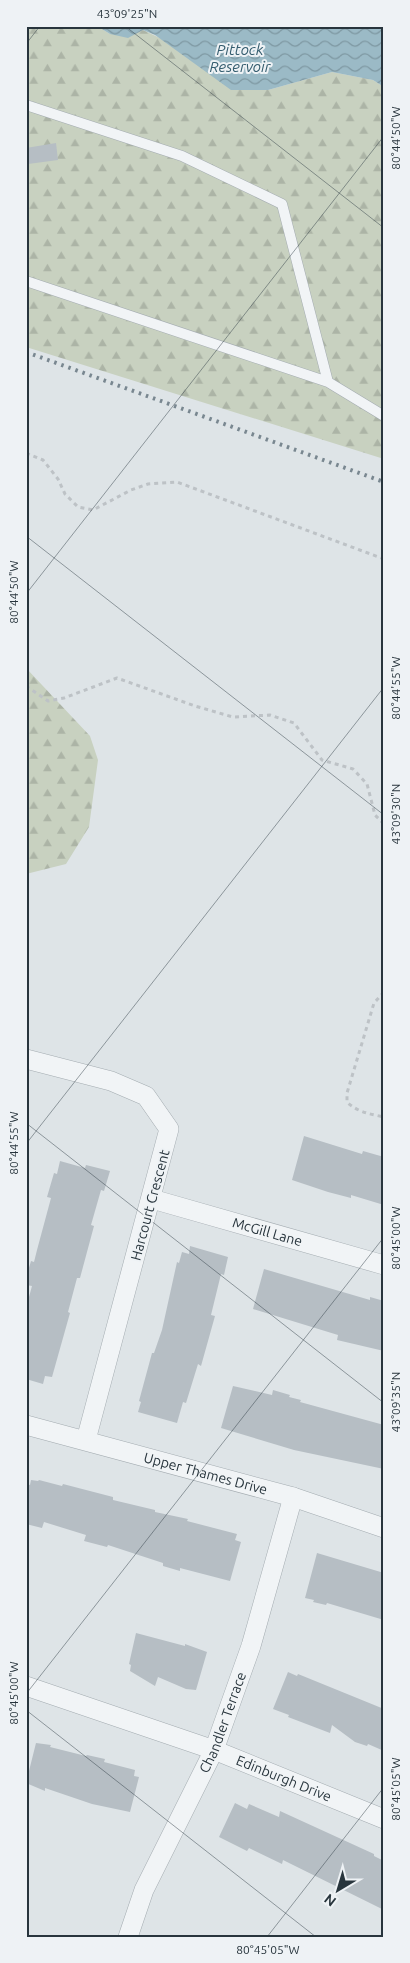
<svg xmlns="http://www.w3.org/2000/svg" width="410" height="1963" font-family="Ubuntu,sans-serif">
<defs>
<pattern id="forest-firs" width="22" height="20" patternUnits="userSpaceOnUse" patternTransform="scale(1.25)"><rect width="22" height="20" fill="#c8d1c0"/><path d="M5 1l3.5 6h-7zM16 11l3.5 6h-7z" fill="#acb4a6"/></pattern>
<pattern id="water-waves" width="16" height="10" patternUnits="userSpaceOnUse" patternTransform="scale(1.25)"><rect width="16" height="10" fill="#9bbac6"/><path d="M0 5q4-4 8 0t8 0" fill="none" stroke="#7e98a2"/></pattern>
</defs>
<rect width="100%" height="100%" fill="#dee4e7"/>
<!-- forest -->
<path fill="url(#forest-firs)" d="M26 26H97L110 34 143 30 268 90 332 72 373 80 384 87V459L26 347Z
M26 668 90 736 98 760 89 827 66 864 26 874Z"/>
<!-- water -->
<path fill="url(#water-waves)" d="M97 26H384V87L373 80 332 72 268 90H231L155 35 143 30 128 38 110 34Z"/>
<!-- building -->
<path fill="#b6bec4" d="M56 143 58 160 28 164 26 148Z
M304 1136 362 1154 363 1151 384 1157V1205L351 1195V1198L328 1192 292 1180Z
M60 1161 85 1168 86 1165 110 1171 104 1191 101 1190 91 1225 94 1226 80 1278H77L68 1312 70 1313 52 1377 45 1376 43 1384 26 1379V1308L32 1286 26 1285V1278L31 1261 34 1262 37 1250 51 1198 47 1197 54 1173 57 1174Z
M190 1246 228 1257 224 1275 221 1274 211 1315 215 1316 201 1366 198 1364 186 1403 183 1402 177 1423 138 1412 141 1402 139 1401 152 1353H154L162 1330 177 1262 179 1263 182 1252 189 1254Z
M264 1269 370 1300V1297L384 1301V1351L337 1340 338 1335 253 1309Z
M233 1386 272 1395 273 1390 290 1395 289 1397 301 1400 300 1402 384 1425V1469L294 1450 221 1428Z
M31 1480 38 1481 39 1480 62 1486 63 1484 113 1497V1500L155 1510V1512L188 1519 187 1521 237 1534 235 1540 241 1542 230 1581 180 1568V1571L163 1566V1563L108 1545 107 1547 84 1541 86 1535 44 1522 42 1528 26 1524V1484L30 1485Z
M317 1553 384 1573V1620L327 1603 326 1605 313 1602 314 1600 305 1598Z
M136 1633 185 1646V1644L207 1652 196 1690 186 1689 158 1677 155 1686 130 1671 131 1665 129 1664Z
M288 1672 297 1676 298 1674 384 1709V1751L368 1744 367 1746 355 1742 332 1725 330 1733 288 1717 289 1715 273 1709Z
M36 1743 51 1745 50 1747 86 1756 87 1755 105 1759 104 1762 135 1770 134 1776 139 1777 130 1812 92 1804 45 1788V1791L26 1783Z
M235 1803 247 1809 249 1804 279 1817 280 1811 374 1854V1856L384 1861V1910L283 1860 282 1864 249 1848 247 1851 219 1837Z"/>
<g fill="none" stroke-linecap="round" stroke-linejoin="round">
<defs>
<path id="service" d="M26 105 182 156 282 204 328 382
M26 281 328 382 384 416"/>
<g id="minor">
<path d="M26 1059 111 1081 146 1096 169 1129 86 1440"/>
<path id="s1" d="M152 1199 384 1265"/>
<path id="s2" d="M26 1425 293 1497 384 1528"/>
<path id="s3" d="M26 1686 214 1750 384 1819"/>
<path id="s4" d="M128 1937 144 1890 214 1750 251 1646 293 1497"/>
</g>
</defs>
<!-- service casing -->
<use href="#service" stroke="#a4acb1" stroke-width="11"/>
<!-- minor casing -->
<use href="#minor" stroke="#a4acb1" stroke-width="20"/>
<!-- path -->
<path stroke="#bdc2c6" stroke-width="3" stroke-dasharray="4 4" stroke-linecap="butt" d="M26 453 43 460 58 479 65 494 78 507 93 510 131 490 148 484 177 482 384 559
M26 686 48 701 64 698 117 678 195 706 233 717 270 715 294 723 322 760 353 769 367 784 375 815 384 824
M384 992 374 1003 347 1093V1102C357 1112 370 1114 384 1117"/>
<!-- service -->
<use href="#service" stroke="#f1f4f6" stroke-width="10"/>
<!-- minor -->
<use href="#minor" stroke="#f1f4f6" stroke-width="19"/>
<!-- rail -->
<path stroke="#798790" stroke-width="4" stroke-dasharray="2.5 5" stroke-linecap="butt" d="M26 352 384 482"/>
</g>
<!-- ticks -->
<path fill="none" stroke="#28353d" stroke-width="1" stroke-opacity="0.45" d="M125 26 384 228M26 44 40 26M26 536 384 815M26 594 384 136M26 1123 384 1403M26 1144 384 687M26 1694 384 1237M26 1710 316 1937M267 1937 384 1787"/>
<g text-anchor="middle" stroke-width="4" stroke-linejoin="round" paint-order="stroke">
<!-- street labels -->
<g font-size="14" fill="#28353d" stroke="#eef2f5">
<text transform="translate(150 1205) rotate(-75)" y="5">Harcourt Crescent</text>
<text dy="5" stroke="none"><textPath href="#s1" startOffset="120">McGill Lane</textPath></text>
<text dy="5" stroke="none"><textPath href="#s2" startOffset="186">Upper Thames Drive</textPath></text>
<text dy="5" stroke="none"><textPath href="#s4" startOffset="235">Chandler Terrace</textPath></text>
<text dy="5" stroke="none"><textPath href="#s3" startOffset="274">Edinburgh Drive</textPath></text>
</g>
<!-- water labels -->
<g font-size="15" font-style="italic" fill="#355d6f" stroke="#eef2f5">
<text x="240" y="55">Pittock<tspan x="240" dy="17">Reservoir</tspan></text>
</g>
</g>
<!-- border -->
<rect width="410" height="1963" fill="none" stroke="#eef2f5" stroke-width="55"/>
<!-- north arrow -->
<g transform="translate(338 1890) rotate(218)" stroke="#eef2f5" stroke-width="4" paint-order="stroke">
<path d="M0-4L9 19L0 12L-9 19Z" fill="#28353d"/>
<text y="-8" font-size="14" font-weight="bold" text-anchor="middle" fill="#28353d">N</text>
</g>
<rect x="28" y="28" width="354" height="1908" fill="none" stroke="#28353d" stroke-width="2"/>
<g font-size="12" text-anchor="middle" fill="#28353d">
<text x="127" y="18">43°09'25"N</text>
<text transform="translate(396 138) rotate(-90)" y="4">80°44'50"W</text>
<text transform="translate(14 592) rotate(-90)" y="4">80°44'50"W</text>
<text transform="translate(396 688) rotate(-90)" y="4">80°44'55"W</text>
<text transform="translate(396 814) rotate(-90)" y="4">43°09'30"N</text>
<text transform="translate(14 1143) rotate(-90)" y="4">80°44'55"W</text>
<text transform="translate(396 1238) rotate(-90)" y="4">80°45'00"W</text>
<text transform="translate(396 1402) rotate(-90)" y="4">43°09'35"N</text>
<text transform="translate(14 1693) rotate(-90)" y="4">80°45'00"W</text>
<text transform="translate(396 1789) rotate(-90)" y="4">80°45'05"W</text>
<text x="268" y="1954">80°45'05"W</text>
</g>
</svg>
